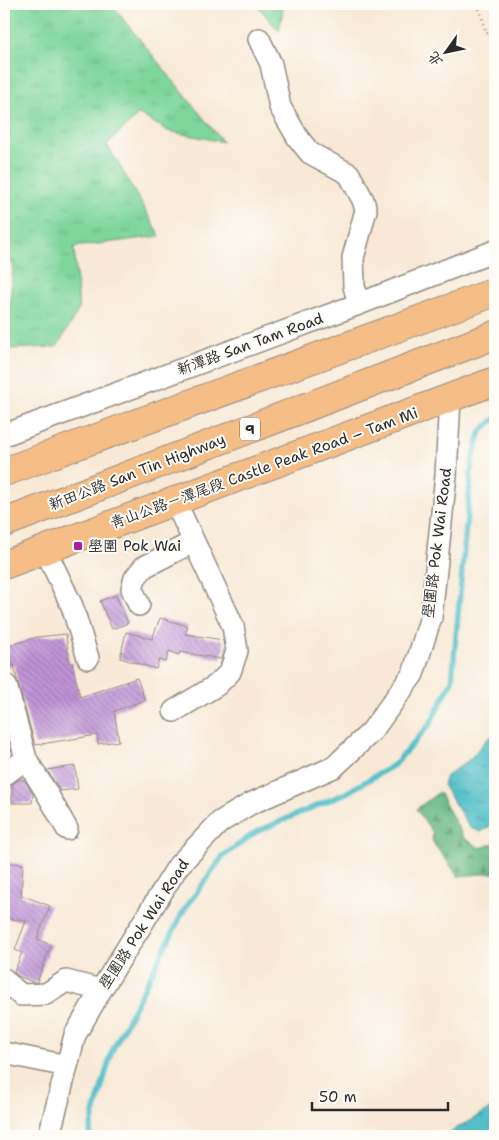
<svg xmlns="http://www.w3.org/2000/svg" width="499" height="1140" font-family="'Shantell Sans','LXGW WenKai TC',sans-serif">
<defs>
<pattern id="grass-tufts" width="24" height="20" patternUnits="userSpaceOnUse" patternTransform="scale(1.25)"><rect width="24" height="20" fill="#7ed69b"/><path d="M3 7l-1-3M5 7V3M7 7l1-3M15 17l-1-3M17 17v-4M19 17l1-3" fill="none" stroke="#6db886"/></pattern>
<pattern id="forest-firs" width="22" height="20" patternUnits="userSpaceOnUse" patternTransform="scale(1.25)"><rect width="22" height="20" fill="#66b783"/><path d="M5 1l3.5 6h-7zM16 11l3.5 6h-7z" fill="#54956b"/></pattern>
<pattern id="water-ripples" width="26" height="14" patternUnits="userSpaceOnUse" patternTransform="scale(1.25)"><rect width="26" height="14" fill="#52bfc8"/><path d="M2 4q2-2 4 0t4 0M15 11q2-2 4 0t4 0" fill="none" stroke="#449ba3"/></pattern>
<pattern id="building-back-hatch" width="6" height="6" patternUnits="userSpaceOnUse" patternTransform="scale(1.25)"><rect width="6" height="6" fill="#c094d7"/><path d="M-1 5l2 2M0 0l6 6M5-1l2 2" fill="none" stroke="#9c79af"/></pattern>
</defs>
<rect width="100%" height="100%" fill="#fdfcf7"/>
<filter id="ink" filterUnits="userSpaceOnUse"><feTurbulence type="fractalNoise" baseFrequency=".02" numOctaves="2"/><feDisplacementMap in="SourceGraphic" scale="10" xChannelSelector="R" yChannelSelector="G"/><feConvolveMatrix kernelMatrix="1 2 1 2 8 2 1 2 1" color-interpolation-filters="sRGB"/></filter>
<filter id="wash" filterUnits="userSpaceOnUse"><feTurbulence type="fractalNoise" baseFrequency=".0096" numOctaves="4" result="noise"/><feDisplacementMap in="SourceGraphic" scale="20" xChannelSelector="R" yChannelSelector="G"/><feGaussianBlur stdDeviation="1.12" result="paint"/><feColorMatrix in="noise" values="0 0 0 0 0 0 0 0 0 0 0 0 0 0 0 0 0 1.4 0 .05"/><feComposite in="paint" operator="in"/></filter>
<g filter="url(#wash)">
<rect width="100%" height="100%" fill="#f8e9d6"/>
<!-- grass -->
<path fill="url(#grass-tufts)" stroke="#548063" d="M4 4H111L223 142 168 131 139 114 107 144 160 236 74 247 79 309 57 347 5 349 14 262 4 266Z
M256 4H284L279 31Z"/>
<!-- forest -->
<path fill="url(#forest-firs)" stroke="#487157" d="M439 792 464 838 480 848 495 843V873L458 876 434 844 432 839 433 833 416 809Z"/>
<!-- water -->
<path fill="url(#water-ripples)" stroke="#3e757a" d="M495 734V823L481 832 470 828 443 785 446 776 469 760 486 740Z
M495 1106V1136H443Z"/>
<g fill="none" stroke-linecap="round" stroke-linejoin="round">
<!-- stream -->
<path stroke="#52bfc8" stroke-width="5.5" d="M89 1136 93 1117 112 1051 184 910 223 856 256 832 346 793 394 765 430 724 452 681 472 461 481 431 495 419"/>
</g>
<g id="blocks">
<!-- building -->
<path fill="url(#building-back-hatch)" d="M116 595 128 623 112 629 100 601Z
M160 618 188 626 185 634 223 640 224 647 221 659 180 652 179 655 169 651 166 662 159 660 156 669 120 658 126 632 152 639Z
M66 634 69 663H72L80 697 137 678 145 700 114 711 119 741 98 744 97 735 35 745 17 679 14 665 4 668V647L37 637Z
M6 732 11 750 4 751V733Z
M75 766 78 789 60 791 47 770Z
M18 780H24L33 794 32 803H12V785Z
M4 862 23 864 21 895 50 906 37 939 51 945 37 982H33L18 976 14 972 22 953 15 950 26 921 4 918Z"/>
</g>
</g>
<g filter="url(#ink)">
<use href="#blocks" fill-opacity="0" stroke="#928a80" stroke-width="1"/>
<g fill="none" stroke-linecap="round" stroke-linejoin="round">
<defs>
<path id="minor" d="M259 39 271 64 280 107 298 138 310 153 349 174 363 200 366 210 353 258 354 286 359 304
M4 435 359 304 495 251
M45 549 72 606 88 658
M139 605 132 589 135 578 144 567 193 542
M4 685H6L26 759 48 795 67 829
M174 711 217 685 230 672 237 651 233 626 175 501
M4 775 26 759
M4 979V980L21 995 46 994 66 981 101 990
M4 1053 67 1066
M49 1136 75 1035 101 990 178 866 220 822 250 804 334 767 372 731 413 674 431 617 446 475 450 398"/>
<path id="major" d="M4 565 495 381"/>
<path id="highway" d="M4 472 495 292
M4 523 495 335"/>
</defs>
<!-- minor casing -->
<use href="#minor" stroke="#928a80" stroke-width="24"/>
<!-- major casing -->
<use href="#major" stroke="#928a80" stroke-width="30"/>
<!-- highway casing -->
<use href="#highway" stroke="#928a80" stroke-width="30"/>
<!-- path -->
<path stroke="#928a80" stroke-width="3" stroke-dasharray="1 4" stroke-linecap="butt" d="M478 4 486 32 495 43"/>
<!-- minor -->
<use href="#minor" stroke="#fff" stroke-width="21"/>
<!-- major -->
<use href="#major" stroke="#f6be87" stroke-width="28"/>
<!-- highway -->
<use href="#highway" stroke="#f6be87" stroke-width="28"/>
</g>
</g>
<!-- markers -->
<rect fill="#b5179e" stroke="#fdfcf7" stroke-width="2" x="73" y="541" width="10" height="10" rx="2.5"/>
<g text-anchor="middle" stroke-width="4" stroke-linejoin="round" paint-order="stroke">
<!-- shield labels -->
<rect fill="#fdfcf7" stroke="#6a6a68" stroke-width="1" x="240" y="417.5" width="20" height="23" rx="4"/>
<g font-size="14" font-weight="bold" fill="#2b2b2b">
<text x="250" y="434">9</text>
</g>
<!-- street labels -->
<g font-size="15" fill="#2b2b2b" stroke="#fdfcf7">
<text transform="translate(250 344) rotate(-20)" y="5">新潭路 San Tam Road</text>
<text transform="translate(264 468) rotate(-20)" y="5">青山公路－潭尾段 Castle Peak Road – Tam Mi</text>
<text transform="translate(137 472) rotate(-21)" y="5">新田公路 San Tin Highway</text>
<text transform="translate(437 543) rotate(-83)" y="5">壆圍路 Pok Wai Road</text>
<text transform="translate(144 924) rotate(-57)" y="5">壆圍路 Pok Wai Road</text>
</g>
<!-- poi labels -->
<g font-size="15" fill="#2b2b2b" stroke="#fdfcf7" text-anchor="start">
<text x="88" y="551">壆圍 Pok Wai</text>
</g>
</g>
<!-- margin -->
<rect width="499" height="1140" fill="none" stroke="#fdfcf7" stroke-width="20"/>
<!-- north arrow -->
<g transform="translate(446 52) rotate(237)" stroke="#fdfcf7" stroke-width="4" paint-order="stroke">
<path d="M0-4L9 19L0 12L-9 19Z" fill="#2b2b2b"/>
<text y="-8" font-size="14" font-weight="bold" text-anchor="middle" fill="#2b2b2b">北</text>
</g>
<!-- scale -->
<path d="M312 1102v8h136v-8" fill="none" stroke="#2b2b2b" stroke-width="2.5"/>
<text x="319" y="1102" font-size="15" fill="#2b2b2b" stroke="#fdfcf7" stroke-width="4" paint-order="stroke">50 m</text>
</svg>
